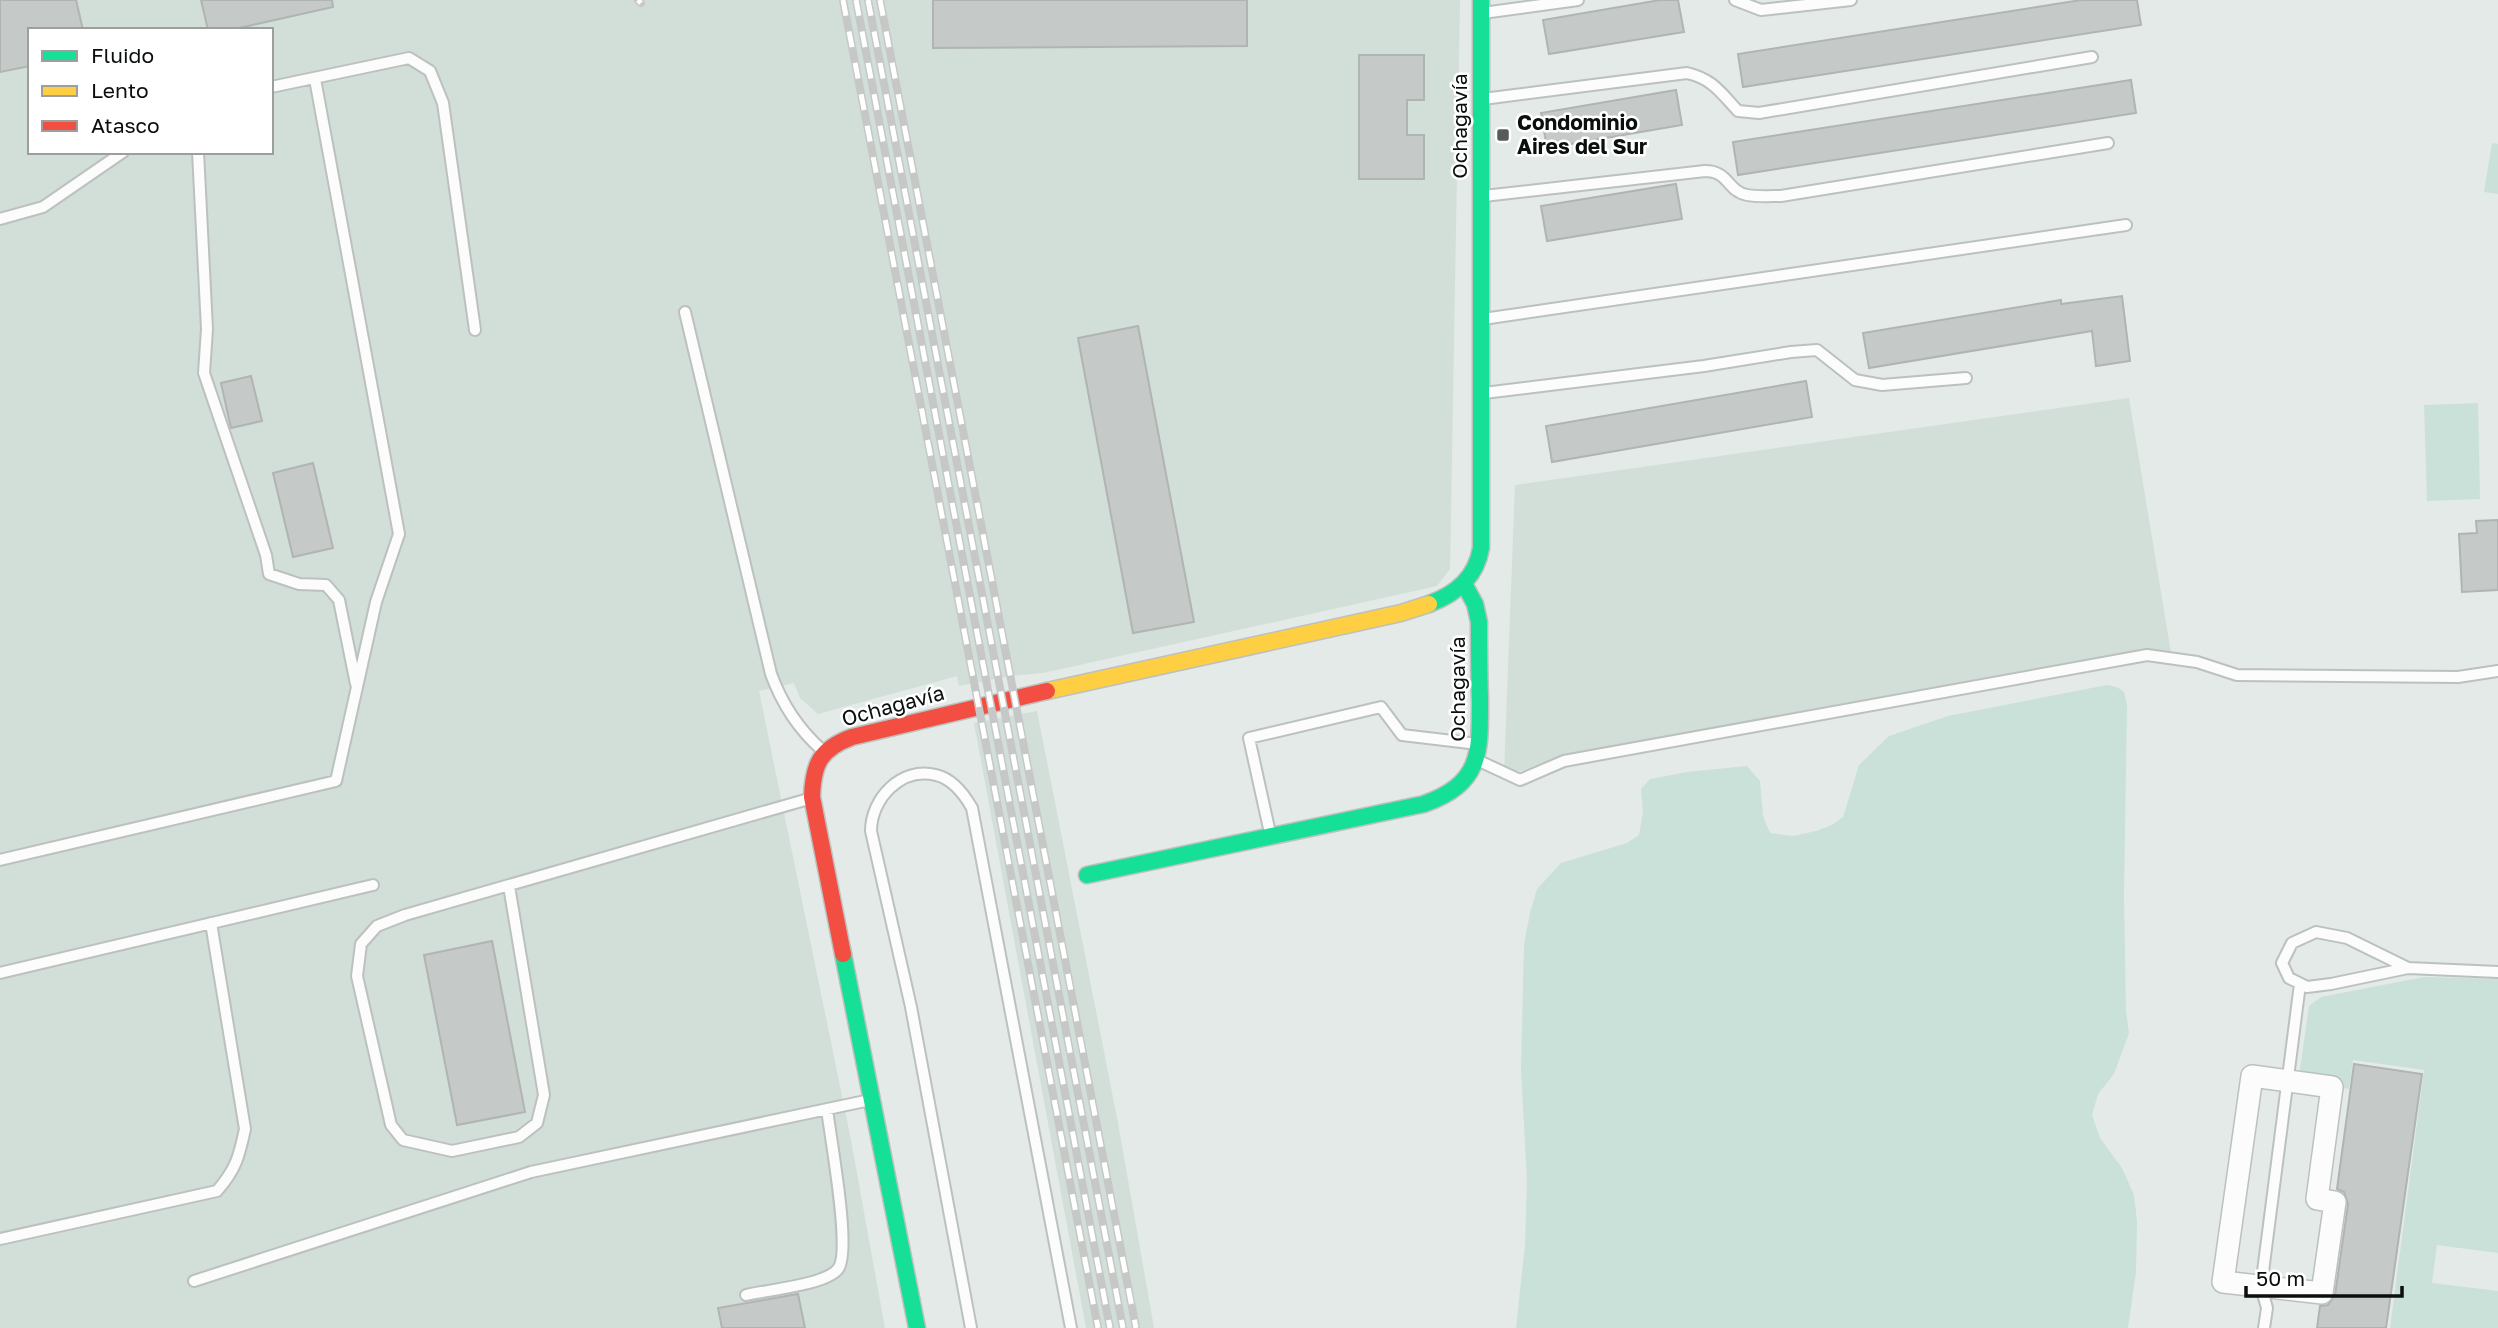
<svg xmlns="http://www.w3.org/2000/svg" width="2498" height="1328" font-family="'Golos Text',sans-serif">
<rect width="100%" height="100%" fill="#e4eae7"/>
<!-- built -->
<path fill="#d2ded8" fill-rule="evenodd" d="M0 0H1460L1450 569 1437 586 1043 673 1011 676 959 686 957 676 818 714 800 698 794 683 759 691 850 1135 885 1328H0ZM30 30H271V152H30Z
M2129 398 2171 653 1504 774 1515 485Z
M1037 711 1118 1123 1154 1328H1086L974 723Z"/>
<!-- green -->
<path fill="#c9e1d8" d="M2492 143 2498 144V194L2484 192Z
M2478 403 2480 499 2427 501 2424 405Z
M2107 685 2117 687 2124 692 2127 705 2124 896 2126 1011 2129 1033 2114 1074 2098 1094 2092 1115 2100 1138 2122 1168 2134 1195 2137 1221 2136 1272 2128 1328H1516L1525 1244 1527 1182 1521 1069 1524 944 1530 913 1537 889 1561 863 1627 843 1639 835 1643 812 1641 789 1650 779 1687 772 1747 766 1760 781 1763 816 1770 833 1793 836 1816 831 1832 825 1843 817 1859 765 1889 736 1948 716Z
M2424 977 2498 979V1253L2437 1245 2432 1283 2498 1291V1328H2390L2424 1070 2353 1060 2349 1089 2298 1083 2309 1006 2321 997Z"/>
<!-- building -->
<path fill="#c5c9c7" stroke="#b0b5b3" stroke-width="2" d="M0 0H76L83 30H30V66L0 72Z
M201 0H332L333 7 230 30H208Z
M933 0H1247V46L933 48Z
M1660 0H1678L1684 32 1549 54 1543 20Z
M2081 0H2137L2141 25 1743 87 1738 54Z
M1359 55H1424V100H1407V135H1424V179H1359Z
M2131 80 2136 113 1738 175 1733 142Z
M1676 90 1682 125 1547 148 1541 113Z
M1676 184 1682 219 1547 241 1541 206Z
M2122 296 2130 361 2096 366 2092 331 1869 368 1863 333 2061 300V304Z
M1138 326 1194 622 1133 633 1078 338Z
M251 376 262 421 231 428 221 383Z
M1806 381 1812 417 1552 462 1546 426Z
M313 463 333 548 293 557 273 473Z
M2498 520V590L2462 592 2459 534 2477 533 2476 521Z
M492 941 525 1112 457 1125 424 955Z
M2354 1064 2422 1074 2386 1328H2317L2320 1306 2328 1305 2335 1295 2348 1204 2344 1192 2337 1189Z
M798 1294 805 1328H722L718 1308Z"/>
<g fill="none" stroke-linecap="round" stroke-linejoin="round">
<defs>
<path id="lane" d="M1735 0 1761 10 1851 0
M1483 13 1578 0
M271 87 409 58 430 71 443 103 475 330
M1483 99 1687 73C1713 79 1721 93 1738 111L1759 113 2092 57
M198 152 207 329 204 373 266 555 269 574 299 584 326 585 339 600 356 684
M1484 196 1705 171C1729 171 1727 191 1747 195 1758 197 1771 196 1781 196L2108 143
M0 219 43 207 123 152
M685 312 771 674C782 704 797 728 822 750
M1483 319 2126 225
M1484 393 1704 366 1791 352 1817 350 1855 380 1882 385 1966 378
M1477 760 1520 780 1564 761 2147 655 2197 662 2237 675 2458 677 2498 671
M1270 833 1249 738 1381 707 1402 735 1478 744
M0 860 336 781 376 602 399 534 315 79
M509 886 544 1095 537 1123 519 1137 452 1151 403 1140 391 1125 357 976 361 944 377 926 405 915 812 798
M2408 968 2347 938 2316 932 2292 943 2282 963 2289 978 2307 987 2331 984 2408 968 2498 972
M0 973 373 885
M0 1239 217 1191C236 1169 239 1157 245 1129L211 923
M194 1281 531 1172 870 1100
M746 1295C767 1290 825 1285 838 1269 852 1252 830 1136 827 1109
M971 1328 911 1007 871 831C871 799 901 766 936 775 953 779 964 794 972 808L1071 1328
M2264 1328 2267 1308 2261 1287 2300 984"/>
<path id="street" d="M2252 1076 2332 1087 2317 1199 2335 1202 2322 1293 2223 1282Z"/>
<path id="fast" d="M1429 604C1456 594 1476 578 1481 548V0
M1087 875 1424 804C1482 783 1480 753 1480 699 1479 673 1479 648 1479 622L1475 604 1464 584
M843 954 917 1328"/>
<path id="slow" d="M1047 691 1401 613 1429 604"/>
<path id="jam" d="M843 954 812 797C813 764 820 749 852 737L1047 691"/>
</defs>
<!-- lane casing -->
<use href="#lane" stroke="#bcc1bf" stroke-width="14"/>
<!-- street casing -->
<use href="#street" stroke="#bcc1bf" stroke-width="24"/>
<!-- fast casing -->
<use href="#fast" stroke="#bcc1bf" stroke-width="19"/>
<!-- slow casing -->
<use href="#slow" stroke="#bcc1bf" stroke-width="19"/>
<!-- jam casing -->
<use href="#jam" stroke="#bcc1bf" stroke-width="19"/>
<!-- lane -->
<use href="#lane" stroke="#fbfcfb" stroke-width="10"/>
<!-- street -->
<use href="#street" stroke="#fbfcfb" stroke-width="21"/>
<!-- fast -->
<use href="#fast" stroke="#16e098" stroke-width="16"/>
<!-- slow -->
<use href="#slow" stroke="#ffcf43" stroke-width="16"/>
<!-- jam -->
<use href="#jam" stroke="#f24e42" stroke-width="16"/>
<defs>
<path id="rail" d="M638 0 641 3
M843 0 1098 1328
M856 0 1110 1328
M868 0 1123 1328
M880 0 1136 1328"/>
</defs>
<!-- rail casing -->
<use href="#rail" stroke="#c6c8c7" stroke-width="8"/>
<!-- rail -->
<use href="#rail" stroke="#fff" stroke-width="5" stroke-dasharray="16" stroke-linecap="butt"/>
</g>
<!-- markers -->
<rect fill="#565b59" stroke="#fff" stroke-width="2.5" x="1496" y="128" width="14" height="14" rx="3.5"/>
<g text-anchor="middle" stroke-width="5" stroke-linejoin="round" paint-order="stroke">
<!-- poi labels -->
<g font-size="21" font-weight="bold" fill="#0a0e0c" stroke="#fff" text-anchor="start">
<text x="1517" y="130">Condominio<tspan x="1517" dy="24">Aires del Sur</tspan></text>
</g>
<!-- street labels -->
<g font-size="21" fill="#0a0e0c" stroke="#fff">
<text transform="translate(1460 126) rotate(-90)" y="7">Ochagavía</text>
<text transform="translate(1458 689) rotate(-90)" y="7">Ochagavía</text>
<text transform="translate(893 706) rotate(-15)" y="7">Ochagavía</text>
</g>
</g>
<!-- legend -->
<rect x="28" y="28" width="245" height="126" fill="#ffffff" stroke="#9d9f9e" stroke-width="2"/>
<rect x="42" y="51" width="35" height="10" fill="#16e098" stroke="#9d9f9e" stroke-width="2"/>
<text x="91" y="63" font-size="21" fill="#0a0e0c">Fluido</text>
<rect x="42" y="86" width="35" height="10" fill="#ffcf43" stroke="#9d9f9e" stroke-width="2"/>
<text x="91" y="98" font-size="21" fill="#0a0e0c">Lento</text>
<rect x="42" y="121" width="35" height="10" fill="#f24e42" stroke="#9d9f9e" stroke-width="2"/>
<text x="91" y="133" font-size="21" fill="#0a0e0c">Atasco</text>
<!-- scale -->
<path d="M2246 1286v10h156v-10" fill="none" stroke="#0a0e0c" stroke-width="3.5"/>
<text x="2256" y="1286" font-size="21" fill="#0a0e0c" stroke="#ffffff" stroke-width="5" paint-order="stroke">50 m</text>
</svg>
